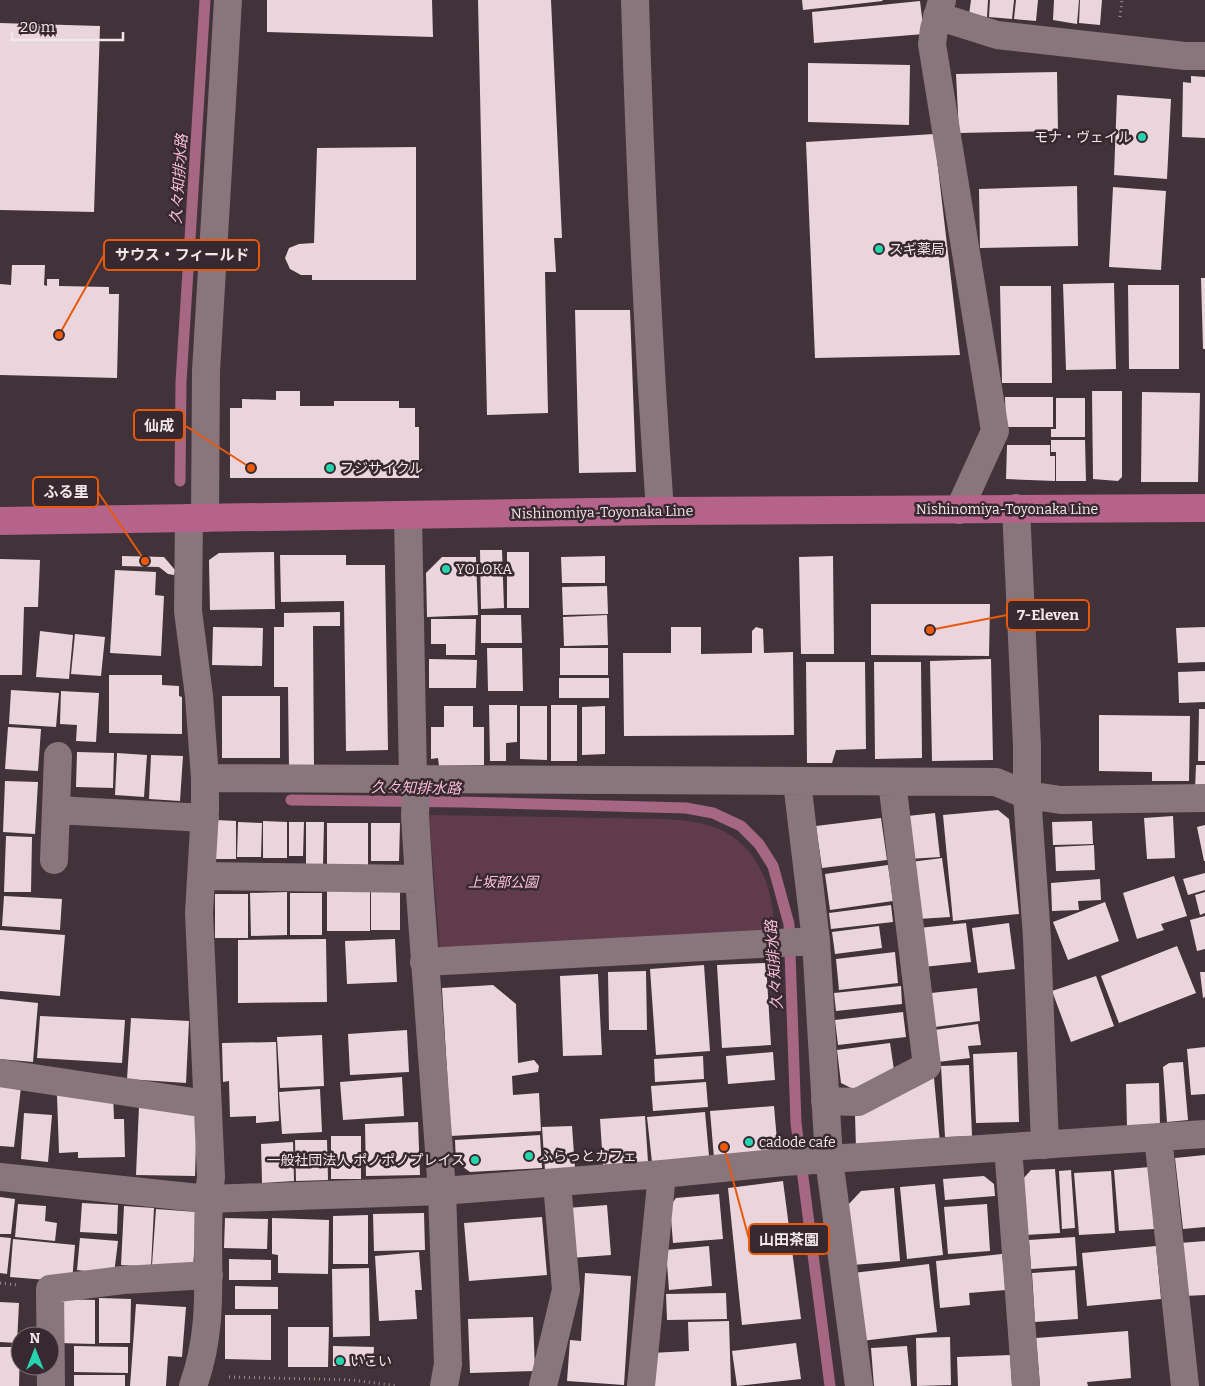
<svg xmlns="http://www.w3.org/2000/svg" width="1205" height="1386" font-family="Bitter,'Noto Sans JP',serif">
<rect width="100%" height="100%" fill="#423239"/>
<!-- green -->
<path fill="#603b4b" d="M429 815 665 819C685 820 707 822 725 832 761 852 774 892 774 931L440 952Z"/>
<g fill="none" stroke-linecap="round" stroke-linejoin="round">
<!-- stream -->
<path stroke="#a56782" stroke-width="11" d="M180 481 181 382 205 0
M291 800 461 802 686 808 713 813 741 826 759 844 773 866 789 924 796 1123 830 1386"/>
</g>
<!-- building -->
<path fill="#ead5dd" d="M267 0H432L433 37 267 32Z
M478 0H551L562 238H554L556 272H545L548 413 487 415Z
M802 0H882L883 1 803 10Z
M971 0H988L987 17 969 15Z
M990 0H1014L1012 19 989 17Z
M1016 0H1038L1036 21 1014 19Z
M1054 0H1079L1077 24 1053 20Z
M1080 0H1102L1100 25 1079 23Z
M920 1 924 34 814 43 812 12Z
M0 23 100 26 94 212 0 210Z
M808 63 910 65 909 125 808 122Z
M1057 72 1058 131 959 133 956 74Z
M1191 76 1205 77V138L1182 137 1183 82 1191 83Z
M1117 95 1171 99 1167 179 1114 175Z
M934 134 960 355 815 358 806 142Z
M416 147V280H312V275H301L290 269 285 258 289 248 299 244 314 243 317 148Z
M1077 186 1078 246 980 248 979 189Z
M1113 187 1166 191 1161 270 1109 267Z
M12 265H45L44 285 47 286V279H59V286L109 287V294H119L117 378 0 375V284L11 285Z
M1201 278H1205V349H1203Z
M1114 283 1116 369 1066 370 1063 284Z
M1128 285H1179V369H1129Z
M1000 286H1051L1052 383H1002Z
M575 310H630L636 472 579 473Z
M276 391H300V406H334V401H399V408H415V427H419V478H230V408H242V399L276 400Z
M1092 391H1122V477L1118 481 1093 479Z
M1142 392 1200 393 1198 482H1141Z
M1005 397H1053V427H1006Z
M1056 398H1085V437H1051V429H1056Z
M1051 440H1085L1086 481H1056V452H1051Z
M1007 445H1050V456H1055V481L1006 479Z
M480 550H502L504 608 481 609Z
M274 552 275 609 210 610 209 560 219 553Z
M507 552H529V608H507Z
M280 555H346V565H385L388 750 346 751 344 601 281 602Z
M122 556 164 557 175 570 174 575 168 574 159 567 122 566Z
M605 556V583H562L561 557Z
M833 556 834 654H801L799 557Z
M442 557H476L478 615 427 617 426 573Z
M0 559 40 560 38 607H24L22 675H0Z
M115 570 156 572 155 595 164 596 161 656 110 653Z
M607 586 608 614 563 615 562 587Z
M871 604H990L989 656 871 655Z
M340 612V626H313L314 769H289L288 687H274V627H284V613Z
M481 615H521L522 643H481Z
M607 615 608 645 564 646 563 617Z
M431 619H476L475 655H446V644H431Z
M213 627 263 628 262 666 212 665Z
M671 627H701V654L752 653V631L756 627 763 629 764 653 793 652 794 735 624 736 623 653H671Z
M1205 627V662L1178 663 1176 628Z
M40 631 73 635 69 679 36 677Z
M75 634 105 637 101 676 71 674Z
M487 648H522L523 691H488Z
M560 648H608V675H560Z
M429 659 477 660 476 688H429Z
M991 659 993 760 932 761 930 661Z
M806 662H865L866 749 836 750 832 763H807Z
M874 662H921L922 758 875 759Z
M1205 671V702L1179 703 1178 672Z
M109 675H162V685L179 686V696L182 697V734L109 733Z
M559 678H609V698H559Z
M11 690 59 693 56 727 9 724Z
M61 691 99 693 96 742 76 741 77 725 60 724Z
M222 696H280V758H222Z
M489 705H517V742L506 743V761H490Z
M551 705H577V761H551Z
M444 706H473V727H484V765L439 766 438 758 431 759V727H444Z
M520 706H547V760L520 759Z
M605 706V754L582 755V707Z
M1199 709H1205V761H1198Z
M1099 715 1190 716 1189 781H1152V772L1099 771Z
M8 727 41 729 38 771 5 769Z
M77 752 114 753 113 788 76 787Z
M117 753 147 755 144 797 115 795Z
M151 755 183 756 180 801 149 799Z
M1196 765H1205V790H1195Z
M5 781 38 782 35 834 3 832Z
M998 810 1009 819 1019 914 953 921 943 815Z
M935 813 940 857 909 859 908 816Z
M1173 816 1175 858 1147 859 1144 818Z
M881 818 887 860 822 868 816 826Z
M216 820 236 821V859H216Z
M263 821 287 822V858H263Z
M1092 821 1093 844 1053 845 1052 822Z
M238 822 262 823 261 857H237Z
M289 822H304L303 856H289Z
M306 822H324L323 866H306Z
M327 823H368V865L327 864Z
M371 823H400L399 861H371Z
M1205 825V861H1204L1197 827Z
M6 836 32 837 31 892H4Z
M1094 845 1095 870 1056 871 1055 847Z
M942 858 950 917 918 919 911 862Z
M888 865 893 901 830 910 825 874Z
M1205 873V890L1188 895 1183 879Z
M1174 876 1187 916 1161 924 1164 930 1137 939 1123 893Z
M1100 879 1101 900 1078 901 1079 910 1052 911 1051 883Z
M327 888H370V931H327Z
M287 892V935L251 936 250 893Z
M371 892H400V930H371Z
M1205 892V913L1200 915 1195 895Z
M290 893H322V935H290Z
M215 894H248V938H215Z
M4 896 62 899 60 930 2 926Z
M1105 902 1119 941 1068 960 1053 922Z
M891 905 893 922 831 929 829 913Z
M1205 916V949L1197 951 1190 920Z
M966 923 971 962 923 967 919 928Z
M1009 923 1015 969 978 973 972 928Z
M879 926 882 948 835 954 832 932Z
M0 930 65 935 60 996 0 991Z
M326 939 327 1002 238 1003V940Z
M395 939 397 982 347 984 345 941Z
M1177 946 1196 993 1119 1023 1101 976Z
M895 952 898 983 839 990 836 959Z
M766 963 771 1045 722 1048 717 965Z
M704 965 710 1051 656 1055 650 969Z
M646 971 647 1030H609L608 972Z
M1200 972H1205V997L1203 998Z
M598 974 602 1055 563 1056 560 976Z
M1096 976 1114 1026 1071 1042 1052 991Z
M493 985 516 1004 518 1063 534 1060 539 1066 538 1072 512 1076 513 1095 539 1093 541 1131 451 1136 442 988Z
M901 986 902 1004 836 1011 834 993Z
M977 988 980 1021 935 1027 931 993Z
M0 999 38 1003 33 1062 0 1059Z
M903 1012 906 1037 838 1045 835 1020Z
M40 1016 125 1020 122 1063 37 1058Z
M131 1018 189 1021 186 1083 127 1079Z
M978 1024 981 1045 968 1046 970 1058 938 1062 934 1030Z
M407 1030 409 1072 350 1075 348 1034Z
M322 1035 324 1086 280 1088 277 1037Z
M276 1042 279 1121 256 1123V1116L230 1117 229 1081 223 1082 222 1043Z
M890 1043 894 1070 853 1089 841 1083 837 1050Z
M1205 1047V1094L1191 1095 1187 1049Z
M773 1052 775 1080 728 1084 726 1056Z
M1017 1052 1019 1122 976 1123 973 1054Z
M703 1056 704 1079 655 1082 654 1059Z
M1183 1062 1188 1120 1167 1122 1163 1067 1169 1063Z
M969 1065 972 1136 945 1137 941 1066Z
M402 1077 404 1116 343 1120 340 1082Z
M934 1078 940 1143 856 1149 855 1114 923 1079Z
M706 1082 708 1107 653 1111 651 1086Z
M1159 1083 1160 1127H1127L1126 1084Z
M0 1085 21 1087 14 1147 0 1146Z
M320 1089 322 1132 282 1134 279 1092Z
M113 1093 114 1119H124L125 1157 78 1158V1152L59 1153 57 1095Z
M139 1106 197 1108 195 1176 136 1175Z
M774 1106 778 1152 714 1158 710 1111Z
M705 1112 709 1156 652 1162 647 1117Z
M24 1113 52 1115 48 1162 21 1159Z
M645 1116 648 1162 603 1165 600 1119Z
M418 1122 420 1175 366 1176 365 1124Z
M572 1126 575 1168 545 1170 542 1127Z
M540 1135 542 1168 470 1172 456 1162 455 1140Z
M331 1136H361V1179H331Z
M295 1140H327L328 1180 296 1181Z
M293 1142 294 1181 262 1183 261 1144Z
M1205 1155V1227L1183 1229 1175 1158Z
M1150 1167 1154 1229 1119 1231 1114 1170Z
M1055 1169 1060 1233 1025 1235 1022 1180 1031 1170Z
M1071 1170 1075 1228 1062 1229 1059 1171Z
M1111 1171 1115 1233 1079 1235 1074 1173Z
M984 1176 994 1184 995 1196 945 1200 943 1179Z
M783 1181 801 1319 742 1325 728 1188Z
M935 1184 943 1255 907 1259 900 1187Z
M894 1188 900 1261 853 1265 848 1205 861 1191Z
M719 1194 723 1239 673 1243 670 1206 676 1198Z
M0 1197 15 1199 11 1234H0Z
M82 1203 118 1205 117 1234 80 1232Z
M18 1204 46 1206 45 1221 57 1223 55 1241 15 1237Z
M987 1204 990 1251 948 1254 944 1207Z
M607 1205 611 1255 570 1258 567 1208Z
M124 1206 154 1208 151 1267 121 1265Z
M156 1209 197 1212 193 1268 152 1265Z
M424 1213 425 1250 374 1251 373 1214Z
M368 1215V1264H333V1216Z
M542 1217 547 1275 469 1281 464 1223Z
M225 1218 268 1219 267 1249 224 1248Z
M272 1218 329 1220 328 1274 278 1273V1255L272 1254Z
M0 1237 11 1238 7 1274 0 1273Z
M1075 1237 1077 1266 1031 1269 1029 1240Z
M80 1238 118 1241 114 1274 77 1270Z
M13 1239 75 1245 72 1282 10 1277Z
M1205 1241V1295L1185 1296 1180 1243Z
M709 1246 712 1286 669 1290 666 1250Z
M1156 1246 1161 1299 1087 1306 1082 1253Z
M419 1252 422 1290H415L417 1319 379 1321 375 1256Z
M1002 1254 1006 1290 969 1293 970 1305 940 1308 936 1261Z
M229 1259 271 1260V1280H229Z
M929 1264 937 1332 861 1341 853 1273Z
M369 1268 370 1336 333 1337 332 1269Z
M1075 1270 1078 1319 1035 1322 1032 1273Z
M585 1273 631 1276 624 1385 567 1381 570 1340 581 1341Z
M235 1286 278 1287V1309H235Z
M726 1293 727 1319 667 1320 666 1294Z
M99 1298 131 1299 130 1343H99Z
M59 1299 95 1300V1344L59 1343Z
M0 1302 19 1303 17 1343 0 1342Z
M136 1304 186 1307 182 1357 168 1356 166 1386H130Z
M225 1315H271V1360L225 1359Z
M533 1317 535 1371 470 1373 468 1319Z
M729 1321 731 1386H652L651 1353 689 1351 688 1322Z
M288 1327H329L328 1367H288Z
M1128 1331 1131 1378 1087 1382 1088 1386H1040L1036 1338Z
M950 1337 951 1385 917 1386 916 1338Z
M796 1343 801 1379 737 1386 732 1351Z
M74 1346 128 1347V1373L74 1372Z
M333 1346 374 1347 373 1366H333Z
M907 1346 911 1386H874L871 1348Z
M0 1347H20L19 1386H0Z
M1010 1355 1012 1386H958L957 1357Z
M74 1375H125V1386H74Z"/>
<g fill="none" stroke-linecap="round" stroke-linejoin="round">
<!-- path -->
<path stroke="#9a8d92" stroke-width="3" stroke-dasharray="1 4" stroke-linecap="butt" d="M1120 17 1122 0
M0 1283 17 1285
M229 1377 352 1380 398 1386"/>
<!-- minor -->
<path stroke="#89767d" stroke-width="28" d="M635 0C640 170 648 341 660 511
M942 0 934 29 932 44 995 431 959 510
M937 16 997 35 1185 56H1205
M1016 508 1027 746V795L1037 938 1045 1145
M408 516 413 779 416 789 415 816 419 879 442 1191 448 1364 444 1386
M189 518 188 611 199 696 205 778V811L199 913 211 1177C202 1249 219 1315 193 1386
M205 518 206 371 228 0
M205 778 996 782 1027 795 1061 800 1205 798
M797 782 816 941 829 1159 859 1386
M56 810 205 818
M54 860 58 756
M202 876 419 879
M424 962 816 941
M0 1073 207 1104
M825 1101 858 1102 927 1066 892 782
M1158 1137 1185 1386
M1008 1147 1026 1386
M0 1177 208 1199 442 1191 662 1174 784 1162 1205 1134
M51 1386 50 1289 123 1280 209 1275
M543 1386 566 1290 557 1183
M641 1386 662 1174"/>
<!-- major -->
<path stroke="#b5638a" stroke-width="28" d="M0 521 660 511 1205 508"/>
</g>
<!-- markers -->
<g fill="#26d5ae" stroke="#38282f" stroke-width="2">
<circle cx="1142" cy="137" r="5"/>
<circle cx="879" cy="249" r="5"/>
<circle cx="330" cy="468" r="5"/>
<circle cx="446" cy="569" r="5"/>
<circle cx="749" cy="1142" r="5"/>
<circle cx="529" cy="1156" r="5"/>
<circle cx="475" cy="1160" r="5"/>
<circle cx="340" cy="1361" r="5"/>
</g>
<g text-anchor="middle" stroke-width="5" stroke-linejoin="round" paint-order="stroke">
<!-- poi labels -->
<g font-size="14" fill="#f2e7eb" stroke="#38282f" text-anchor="start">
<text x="1132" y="142" text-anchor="end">モナ・ヴェイル</text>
<text x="889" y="254">スギ薬局</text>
<text x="340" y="473">フジサイクル</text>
<text x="456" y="574">YOLOKA</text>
<text x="759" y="1147">cadode cafe</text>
<text x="539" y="1161">ふらっとカフェ</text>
<text x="465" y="1165" text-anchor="end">一般社団法人 ポノポノプレイス</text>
<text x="350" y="1366">いこい</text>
</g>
<!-- street labels -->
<g font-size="14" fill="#f2e7eb" stroke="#38282f">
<text x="1007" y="514">Nishinomiya-Toyonaka Line</text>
<text transform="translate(602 512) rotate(-1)" y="5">Nishinomiya-Toyonaka Line</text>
</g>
<!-- park labels -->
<g font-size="14" font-style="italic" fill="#fac2d9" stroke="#38282f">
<text x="503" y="887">上坂部公園</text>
</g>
<!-- water labels -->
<g font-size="15" font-style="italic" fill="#f6bfd5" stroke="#38282f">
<text transform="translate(179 179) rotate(-86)" y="5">久々知排水路</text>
<text transform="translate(416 788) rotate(1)" y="5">久々知排水路</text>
<text transform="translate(774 965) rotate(-94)" y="5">久々知排水路</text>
</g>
</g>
<!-- callouts -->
<path fill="none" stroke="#e8590c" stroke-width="2" d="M59 335L104 255M251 468L184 425M145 561L98 492M930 630L1007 615M724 1147L749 1239"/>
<g fill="#e8590c" stroke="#38282f" stroke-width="2">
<circle cx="59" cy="335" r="5"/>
<circle cx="251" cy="468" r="5"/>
<circle cx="145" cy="561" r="5"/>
<circle cx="930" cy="630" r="5"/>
<circle cx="724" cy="1147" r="5"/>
</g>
<g fill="#38282f" stroke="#e8590c" stroke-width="2">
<rect x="104" y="240" width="155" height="30" rx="5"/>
<rect x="134" y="410" width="50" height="30" rx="5"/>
<rect x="33" y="477" width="65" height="30" rx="5"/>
<rect x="1007" y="600" width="82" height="30" rx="5"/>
<rect x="749" y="1224" width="80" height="30" rx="5"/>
</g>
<g font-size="15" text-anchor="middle" font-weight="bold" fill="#f2e7eb">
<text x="182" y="260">サウス・フィールド</text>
<text x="159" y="431">仙成</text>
<text x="66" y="497">ふる里</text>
<text x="1048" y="620">7-Eleven</text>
<text x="789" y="1245">山田茶園</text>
</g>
<!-- north arrow -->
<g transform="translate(35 1351)"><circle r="24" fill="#38282f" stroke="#82747a"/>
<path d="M0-4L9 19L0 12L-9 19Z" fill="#26d5ae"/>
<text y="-8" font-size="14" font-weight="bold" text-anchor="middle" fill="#f2e7eb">N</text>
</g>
<!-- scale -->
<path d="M12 32v8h111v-8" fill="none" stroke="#f2e7eb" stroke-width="2.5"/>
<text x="20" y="32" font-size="15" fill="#f2e7eb" stroke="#38282f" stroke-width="4" paint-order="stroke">20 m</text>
</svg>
